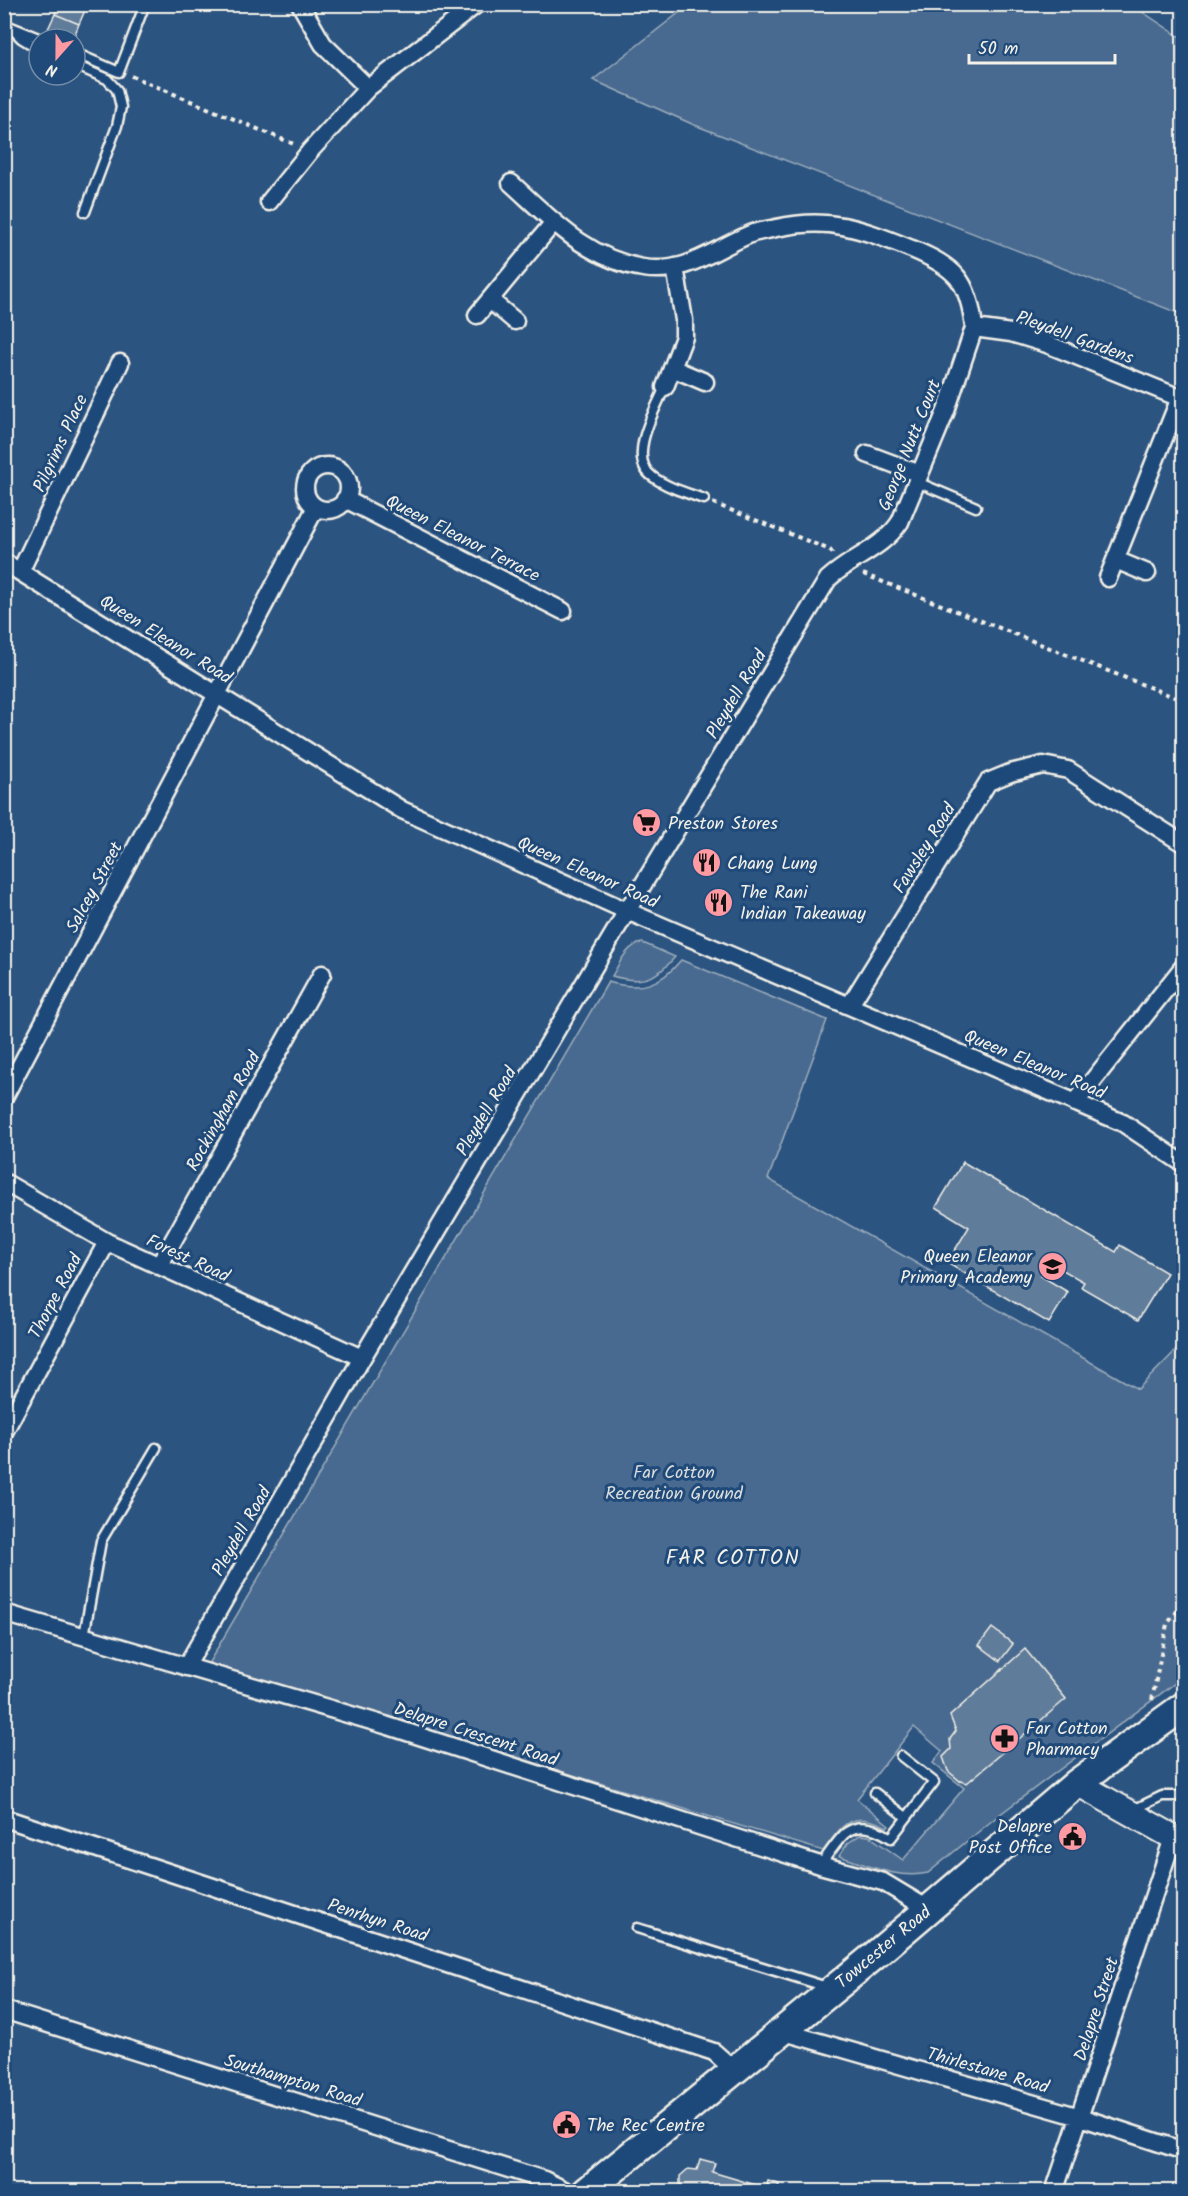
<svg xmlns="http://www.w3.org/2000/svg" width="1188" height="2196" font-family="Kalam,sans-serif">
<rect width="100%" height="100%" fill="#2c5481"/>
<filter id="ink" filterUnits="userSpaceOnUse"><feTurbulence type="fractalNoise" baseFrequency=".0167" numOctaves="2"/><feDisplacementMap in="SourceGraphic" scale="12" xChannelSelector="R" yChannelSelector="G"/><feConvolveMatrix kernelMatrix="1 2 1 2 8 2 1 2 1" color-interpolation-filters="sRGB"/></filter>
<g filter="url(#ink)">
<!-- green -->
<path fill="#496b90" stroke="#9eaebc" stroke-width="1.5" d="M689 5H1132L1183 39V315L692 124 593 80Z
M643 943 675 957C656 980 640 984 612 976 619 964 627 944 643 943Z
M681 960 827 1020 768 1179 1138 1389 1183 1343V1677L999 1815 928 1873C898 1880 868 1865 839 1856L848 1843 860 1835 869 1836 903 1860 964 1788 933 1763 942 1751 914 1727 857 1799 889 1825 887 1827C853 1809 843 1823 823 1851L208 1664 608 982C640 991 660 986 681 960Z"/>
<!-- building -->
<path fill="#5e7b9a" stroke="#f4f1e8" stroke-width="1.5" d="M59 4H79L86 8 79 24 55 14Z
M55 14 79 24 73 39H67L47 31Z
M963 1162 1116 1252 1120 1245 1167 1273 1138 1320 1081 1287 1084 1282 1049 1262 1041 1276 1068 1292 1049 1323 947 1263 969 1227 936 1207Z
M992 1628 1013 1644 1000 1661 979 1645Z
M1025 1649 1066 1699 967 1783 960 1781 948 1771 943 1757 951 1749 950 1739 956 1731 950 1716Z
M700 2159 715 2163 712 2172 766 2188 768 2181 779 2184 777 2192H686L680 2184V2176L688 2169 697 2170Z"/>
<g fill="none" stroke-linecap="round" stroke-linejoin="round">
<defs>
<path id="lane" d="M4 24 41 39
M11 28 21 38 39 49
M75 53 119 72 145 4
M75 65 107 79 117 90 121 107 117 126 85 212
M665 387C655 410 626 459 653 477 668 488 687 493 704 499
M917 482 976 507
M84 1636 101 1541 156 1448
M875 1793 906 1817
M1133 1810 1162 1796H1184
M820 1865C827 1857 839 1837 847 1832 861 1822 879 1830 891 1838L934 1782 901 1756
M637 1928 827 1987"/>
<path id="street" d="M300 4 323 44 368 88
M511 183C551 219 587 259 643 268 687 275 715 248 753 233 760 231 768 230 776 228 831 216 861 229 912 249 955 267 969 280 974 328L1011 333 1047 344 1180 398 1108 578
M269 202 310 151 368 88 477 4
M490 300 515 321
M477 315 554 222
M672 368 705 382
M665 387 684 337V320L675 267
M867 454 920 474
M305 488a22 22 0 1 1 44 0a22 22 0 1 1-44 0Z
M345 499 563 611
M1116 560 1147 573
M4 562 402 810 627 911 1123 1123 1184 1164
M20 572 120 363
M850 1005 988 782 1010 773 1043 765 1068 770 1184 844
M4 1097 316 507
M1075 1103 1184 966
M4 1182 107 1242 362 1358
M159 1266 322 974
M4 1432 107 1242
M4 1613 385 1725 820 1865 883 1882 928 1909
M186 1667 362 1358 627 911 828 579C852 557 882 549 900 522L946 411 974 328
M4 1818 714 2052 733 2069
M4 2010 544 2180 568 2192
M781 2031 1080 2117 1184 2151
M1054 2192 1173 1838"/>
<path id="secondary" d="M1077 1783 1184 1843"/>
<path id="primary" d="M586 2192 874 1956 1077 1783 1184 1706"/>
</defs>
<!-- lane casing -->
<use href="#lane" stroke="#f4f1e8" stroke-width="13"/>
<!-- street casing -->
<use href="#street" stroke="#f4f1e8" stroke-width="21"/>
<!-- secondary casing -->
<use href="#secondary" stroke="#f4f1e8" stroke-width="28"/>
<!-- primary casing -->
<use href="#primary" stroke="#f4f1e8" stroke-width="32"/>
<!-- path -->
<path stroke="#f4f1e8" stroke-width="4" stroke-dasharray="4.5 4.5" stroke-linecap="butt" d="M131 76 296 145
M713 503 830 550 833 554
M863 574 1184 701
M1152 1700 1167 1624 1184 1603"/>
<!-- lane -->
<use href="#lane" stroke="#1f4a7a" stroke-width="8"/>
<!-- street -->
<use href="#street" stroke="#1f4a7a" stroke-width="16"/>
<!-- secondary -->
<use href="#secondary" stroke="#1f4a7a" stroke-width="24"/>
<!-- primary -->
<use href="#primary" stroke="#1f4a7a" stroke-width="27"/>
</g>
</g>
<!-- icons -->
<defs>
<symbol id="supermarket-disc" viewBox="-11 -11 22 22"><circle r="9.5" fill="#ff9aa2" stroke="#1f4a7a"/><path d="M-6-5.5h2.5l.6 2H6L4.5 2H-2.5L-4.4-4H-6ZM-1.5 3.2a1.3 1.3 0 1 0 .1 0ZM3 3.2a1.3 1.3 0 1 0 .1 0Z" fill="#111"/></symbol>
<symbol id="restaurant-disc" viewBox="-11 -11 22 22"><circle r="9.5" fill="#ff9aa2" stroke="#1f4a7a"/><path d="M-5-6h1v4h1v-4h1v4h1v-4h1v5L-1.5 .5V6h-2V.5L-5-1ZM5-6V6H3V1.5H1.5Q1.5-4 5-6Z" fill="#111"/></symbol>
<symbol id="school-disc" viewBox="-11 -11 22 22"><circle r="9.5" fill="#ff9aa2" stroke="#1f4a7a"/><path d="M0-5L7-2L0 1L-7-2ZM-4 1L0 2.5L4 1V4Q0 6-4 4Z" fill="#111"/></symbol>
<symbol id="pharmacy-disc" viewBox="-11 -11 22 22"><circle r="9.5" fill="#ff9aa2" stroke="#1f4a7a"/><path d="M-2-6h4v4h4v4h-4v4h-4v-4h-4v-4h4Z" fill="#111"/></symbol>
<symbol id="civic-disc" viewBox="-11 -11 22 22"><circle r="9.5" fill="#ff9aa2" stroke="#1f4a7a"/><path d="M-.6-6.5H3V-4.5H.6V-3L4-1V1h2V6H-6V1h2V-1L-.6-3ZM-1.2 2.5V6h2.4V2.5Z" fill="#111"/></symbol>
</defs>
<g fill-rule="evenodd">
<use href="#supermarket-disc" x="630" y="806" width="33" height="33"/>
<use href="#restaurant-disc" x="690" y="846" width="33" height="33"/>
<use href="#restaurant-disc" x="702" y="886" width="33" height="33"/>
<use href="#school-disc" x="1036" y="1250" width="33" height="33"/>
<use href="#pharmacy-disc" x="988" y="1722" width="33" height="33"/>
<use href="#civic-disc" x="1056" y="1820" width="33" height="33"/>
<use href="#civic-disc" x="550" y="2108" width="33" height="33"/>
</g>
<g text-anchor="middle" stroke-width="6" stroke-linejoin="round" paint-order="stroke">
<!-- street labels -->
<g font-size="18" fill="#f4f1e8" stroke="#1f4a7a">
<text transform="translate(1075 337) rotate(20)" y="6">Pleydell Gardens</text>
<text transform="translate(60 443) rotate(-65)" y="6">Pilgrims Place</text>
<text transform="translate(909 445) rotate(-68)" y="6">George Nutt Court</text>
<text transform="translate(463 538) rotate(27)" y="6">Queen Eleanor Terrace</text>
<text transform="translate(166 639) rotate(32)" y="6">Queen Eleanor Road</text>
<text transform="translate(736 694) rotate(-59)" y="6">Pleydell Road</text>
<text transform="translate(924 848) rotate(-58)" y="6">Fawsley Road</text>
<text transform="translate(588 872) rotate(24)" y="6">Queen Eleanor Road</text>
<text transform="translate(94 887) rotate(-62)" y="6">Salcey Street</text>
<text transform="translate(1035 1064) rotate(23)" y="6">Queen Eleanor Road</text>
<text transform="translate(223 1111) rotate(-61)" y="6">Rockingham Road</text>
<text transform="translate(486 1111) rotate(-59)" y="6">Pleydell Road</text>
<text transform="translate(188 1258) rotate(25)" y="6">Forest Road</text>
<text transform="translate(55 1296) rotate(-62)" y="6">Thorpe Road</text>
<text transform="translate(241 1531) rotate(-60)" y="6">Pleydell Road</text>
<text transform="translate(476 1734) rotate(18)" y="6">Delapre Crescent Road</text>
<text transform="translate(378 1920) rotate(18)" y="6">Penrhyn Road</text>
<text transform="translate(883 1947) rotate(-40)" y="6">Towcester Road</text>
<text transform="translate(1096 2009) rotate(-72)" y="6">Delapre Street</text>
<text transform="translate(988 2070) rotate(16)" y="6">Thirlestane Road</text>
<text transform="translate(293 2080) rotate(17)" y="6">Southampton Road</text>
</g>
<!-- poi labels -->
<g font-size="18" fill="#f4f1e8" stroke="#1f4a7a" text-anchor="start">
<text x="668" y="829">Preston Stores</text>
<text x="727" y="869">Chang Lung</text>
<text x="740" y="898">The Rani<tspan x="740" dy="21">Indian Takeaway</tspan></text>
<text x="1032" y="1262" text-anchor="end">Queen Eleanor<tspan x="1032" dy="21">Primary Academy</tspan></text>
<text x="1026" y="1734">Far Cotton<tspan x="1026" dy="21">Pharmacy</tspan></text>
<text x="1052" y="1832" text-anchor="end">Delapre<tspan x="1052" dy="21">Post Office</tspan></text>
<text x="587" y="2131">The Rec Centre</text>
</g>
<!-- park labels -->
<g font-size="18" fill="#dadddb" stroke="#1f4a7a">
<text x="674" y="1478">Far Cotton<tspan x="674" dy="21">Recreation Ground</tspan></text>
</g>
<!-- quarter labels -->
<g font-size="21" letter-spacing="1.5" fill="#f4f1e8" stroke="#1f4a7a">
<text x="733" y="1564">FAR COTTON</text>
</g>
</g>
<!-- margin -->
<rect width="1188" height="2196" fill="none" stroke="#1f4a7a" stroke-width="24"/>
<rect x="12" y="12" width="1164" height="2172" fill="none" stroke="#f4f1e8" stroke-width="2" filter="url(#ink)"/>
<!-- north arrow -->
<g transform="translate(57 57) rotate(201)"><circle r="28" fill="#1f4a7a" stroke="#748da6" stroke-width="1.5"/>
<path d="M0-4.5L10 22L0 15L-10 22Z" fill="#ff9aa2"/>
<text y="-9" font-size="16" font-weight="bold" text-anchor="middle" fill="#f4f1e8">N</text>
</g>
<!-- scale -->
<path d="M969 54v9h146v-9" fill="none" stroke="#f4f1e8" stroke-width="3"/>
<text x="978" y="54" font-size="18" fill="#f4f1e8" stroke="#1f4a7a" stroke-width="4.5" paint-order="stroke">50 m</text>
</svg>
